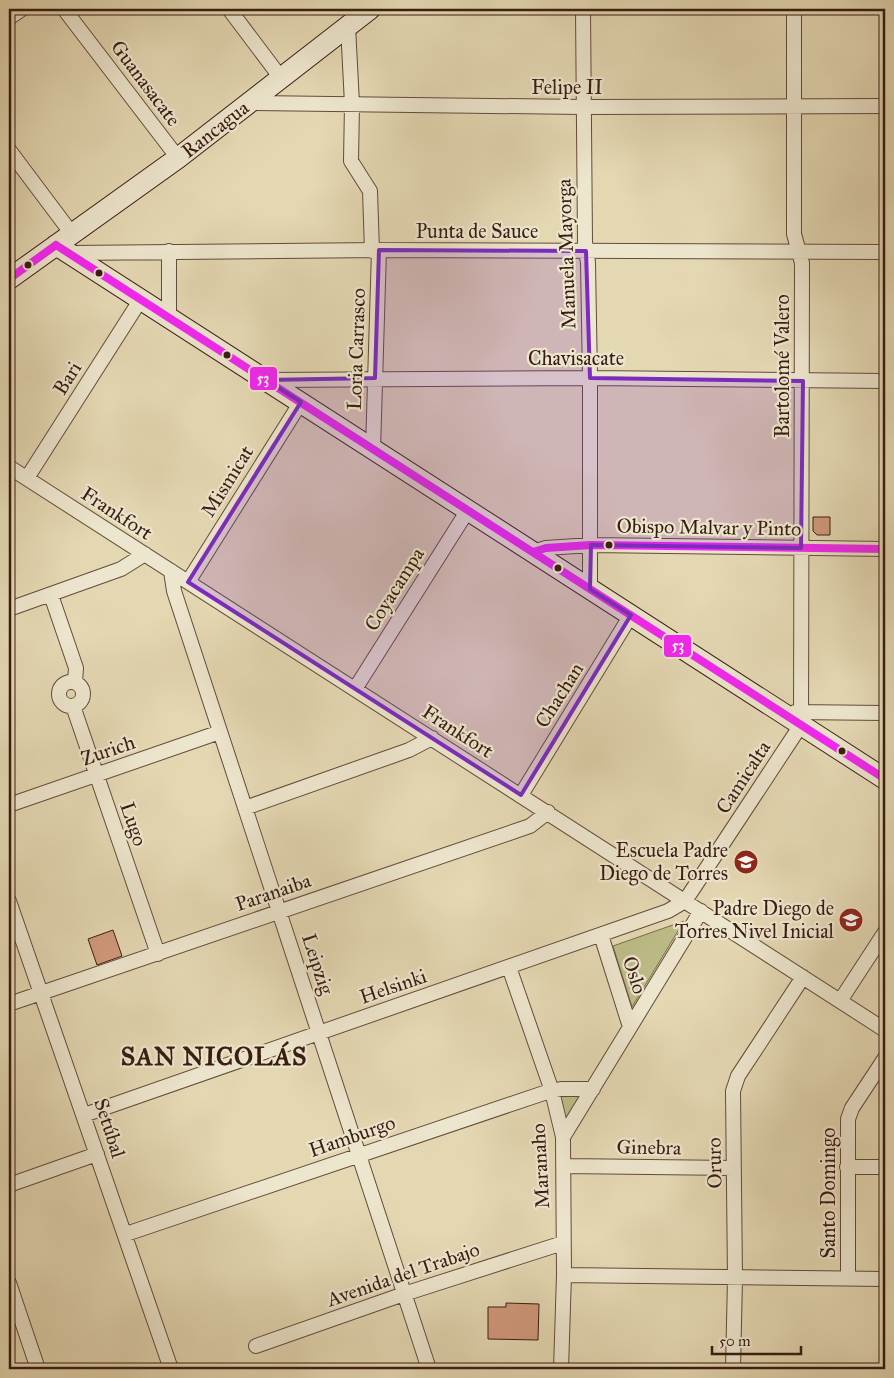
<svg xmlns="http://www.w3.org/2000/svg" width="894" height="1378" font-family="'IM FELL Great Primer',serif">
<rect width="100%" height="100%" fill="#e4d8b3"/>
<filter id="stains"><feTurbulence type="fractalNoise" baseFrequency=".004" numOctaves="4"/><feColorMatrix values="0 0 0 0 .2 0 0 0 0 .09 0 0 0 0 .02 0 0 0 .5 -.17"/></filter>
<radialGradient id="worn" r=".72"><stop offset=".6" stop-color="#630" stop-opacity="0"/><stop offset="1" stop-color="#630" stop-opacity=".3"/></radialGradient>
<!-- green -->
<path fill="#bcbc87" stroke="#7a6c4c" d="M684 921 632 1007 613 946Z
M557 1096H581L565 1124Z"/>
<!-- building -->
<path fill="#d1997b" stroke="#381c11" d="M813 517H830V535H817L813 531Z
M113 930 122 956 97 965 88 939Z
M506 1303 539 1304 538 1340 488 1339V1307H506Z"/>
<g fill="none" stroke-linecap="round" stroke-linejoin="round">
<defs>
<path id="street" d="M64 9 178 158
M229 9 281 78
M583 9 585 242 588 263 590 378V589
M9 18 22 9
M348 26 352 104 351 161 370 191 372 251
M248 103 583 107 885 106
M9 150 72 234
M69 253 379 250 885 252
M169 317V251
M266 380 590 378 885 381
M373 449 379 250
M9 467 885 1030
M27 478 141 299
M533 552 546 548 591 545 885 549
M171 571 174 591 429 1369
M188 582 301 402
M51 595 76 668 75 682
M9 609 121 569 145 554
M59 694a12 12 0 1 1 24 0a12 12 0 1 1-24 0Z
M355 689 468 510
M73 706 158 954
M795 712 885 713
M521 795 631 615
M9 805 220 732
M245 808 409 750 432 738
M9 901 171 1369
M601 935 630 1027
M509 967 552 1091 563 1137 564 1275 561 1369
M840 1001 885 932
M9 1004 530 826 548 812
M84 1115 668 911 685 901 801 725 802 263 794 234V9
M563 1137 701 911
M564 1166 734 1168
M847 1167H885
M9 1185 97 1154
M126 1234 547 1092 561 1089H593
M564 1275 885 1279
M848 1279V1119L852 1108 885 1058
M9 1283 38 1369
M256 1346 404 1294 563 1243
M733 1369 735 1278 733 1091 738 1076 803 977"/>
<path id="secondary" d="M56 245 885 779
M9 279 178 158 370 9"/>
</defs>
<!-- street casing -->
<use href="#street" stroke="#634b3a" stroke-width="16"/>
<!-- secondary casing -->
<use href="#secondary" stroke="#381c11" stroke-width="22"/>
<!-- street -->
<use href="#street" stroke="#ede6ce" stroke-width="14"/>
<!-- secondary -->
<use href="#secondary" stroke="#ede6ce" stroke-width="20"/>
<defs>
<path id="bus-1" d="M56 245 885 779
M9 279 56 245
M533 552 546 548 591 545 885 549"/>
</defs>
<!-- bus-1 casing -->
<use href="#bus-1" stroke="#ede6ce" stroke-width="11"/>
<!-- bus-1 -->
<use href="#bus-1" stroke="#f426f3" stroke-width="8"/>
</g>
<!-- marked area -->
<path fill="#7b2cbf" fill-opacity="0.2" stroke="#7b2cbf" stroke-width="4" stroke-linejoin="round" d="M379 250 586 251 590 378 803 381 801 548 591 545 590 589 631 615 521 795 188 582 301 402 266 380 375 378Z"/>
<!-- icons -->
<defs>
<symbol id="school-disc" viewBox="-11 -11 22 22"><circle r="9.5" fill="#8f2418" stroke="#ede6ce"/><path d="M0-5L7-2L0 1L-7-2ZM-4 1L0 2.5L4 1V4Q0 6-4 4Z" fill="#fff"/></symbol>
</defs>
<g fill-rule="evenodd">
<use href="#school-disc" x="732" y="848" width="28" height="28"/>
<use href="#school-disc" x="837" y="906" width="28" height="28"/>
</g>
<!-- markers -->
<g fill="#381c11" stroke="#ede6ce" stroke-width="2">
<circle cx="28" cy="265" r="4.5"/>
<circle cx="99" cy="273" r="4.5"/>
<circle cx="227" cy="355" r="4.5"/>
<circle cx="609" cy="545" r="4.5"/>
<circle cx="558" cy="568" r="4.5"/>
<circle cx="842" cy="751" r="4.5"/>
</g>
<g text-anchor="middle" stroke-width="4.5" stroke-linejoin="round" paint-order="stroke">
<!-- street labels -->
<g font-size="20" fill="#381c11" stroke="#ede6ce">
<text transform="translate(146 83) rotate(53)" y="7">Guanasacate</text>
<text x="567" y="94">Felipe II</text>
<text transform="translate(215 129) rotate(-38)" y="7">Rancagua</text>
<text x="477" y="238">Punta de Sauce</text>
<text transform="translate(566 254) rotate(-92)" y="7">Manuela Mayorga</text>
<text transform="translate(356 349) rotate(-88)" y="7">Loria Carrasco</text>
<text x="576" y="365">Chavisacate</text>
<text transform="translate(782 366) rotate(-90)" y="7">Bartolomé Valero</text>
<text transform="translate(67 378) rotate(-58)" y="7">Bari</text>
<text transform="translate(227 481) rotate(-58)" y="7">Mismicat</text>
<text transform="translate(117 513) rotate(33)" y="7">Frankfort</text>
<text transform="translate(709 527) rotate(1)" y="7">Obispo Malvar y Pinto</text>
<text transform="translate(394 589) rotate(-58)" y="7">Coyacampa</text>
<text transform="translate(559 695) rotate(-58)" y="7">Chachan</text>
<text transform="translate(458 731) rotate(33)" y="7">Frankfort</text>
<text transform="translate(108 750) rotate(-19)" y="7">Zurich</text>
<text transform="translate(743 777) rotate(-57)" y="7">Camicalta</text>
<text transform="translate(134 824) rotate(71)" y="7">Lugo</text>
<text transform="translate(273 892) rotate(-19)" y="7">Paranaiba</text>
<text transform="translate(318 964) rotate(72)" y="7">Leipzig</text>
<text transform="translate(635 975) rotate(72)" y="7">Oslo</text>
<text transform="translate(393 986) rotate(-19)" y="7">Helsinki</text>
<text transform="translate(110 1128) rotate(72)" y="7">Setúbal</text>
<text transform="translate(352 1136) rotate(-19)" y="7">Hamburgo</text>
<text transform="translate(649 1147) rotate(1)" y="7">Ginebra</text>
<text transform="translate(714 1163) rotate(-91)" y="7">Oruro</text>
<text transform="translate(540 1166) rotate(-93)" y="7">Maranaho</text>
<text transform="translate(828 1193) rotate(-90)" y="7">Santo Domingo</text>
<text transform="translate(403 1274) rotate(-19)" y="7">Avenida del Trabajo</text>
</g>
<!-- poi labels -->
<g font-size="20" fill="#381c11" stroke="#ede6ce" text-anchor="end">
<text x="728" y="857">Escuela Padre<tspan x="728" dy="23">Diego de Torres</tspan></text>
<text x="834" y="915">Padre Diego de<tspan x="834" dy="23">Torres Nivel Inicial</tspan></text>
</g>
<!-- district labels -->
<g font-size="25" font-weight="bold" letter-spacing="1" fill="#381c11" stroke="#ede6ce">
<text x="214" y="1065">SAN NICOLÁS</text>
</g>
</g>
<g stroke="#ede6ce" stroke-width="2">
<rect x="249" y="366" width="29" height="25" rx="5" fill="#f426f3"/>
<rect x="663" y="634" width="29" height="24" rx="5" fill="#f426f3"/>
</g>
<g font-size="14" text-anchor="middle" font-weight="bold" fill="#fff">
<text x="263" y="383">53</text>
<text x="678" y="650">53</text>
</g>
<!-- margin -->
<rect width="894" height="1378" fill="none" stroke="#e4d8b3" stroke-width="30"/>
<rect x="10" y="10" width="874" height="1358" fill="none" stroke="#381c11" stroke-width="2.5"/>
<rect x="15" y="15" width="864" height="1348" fill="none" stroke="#381c11"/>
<!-- scale -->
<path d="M712 1346v8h89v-8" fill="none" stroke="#381c11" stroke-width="2.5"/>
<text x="719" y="1346" font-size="15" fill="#381c11" stroke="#ede6ce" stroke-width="4" paint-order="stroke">50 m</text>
<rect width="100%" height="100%" filter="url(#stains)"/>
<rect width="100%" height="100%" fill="url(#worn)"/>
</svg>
